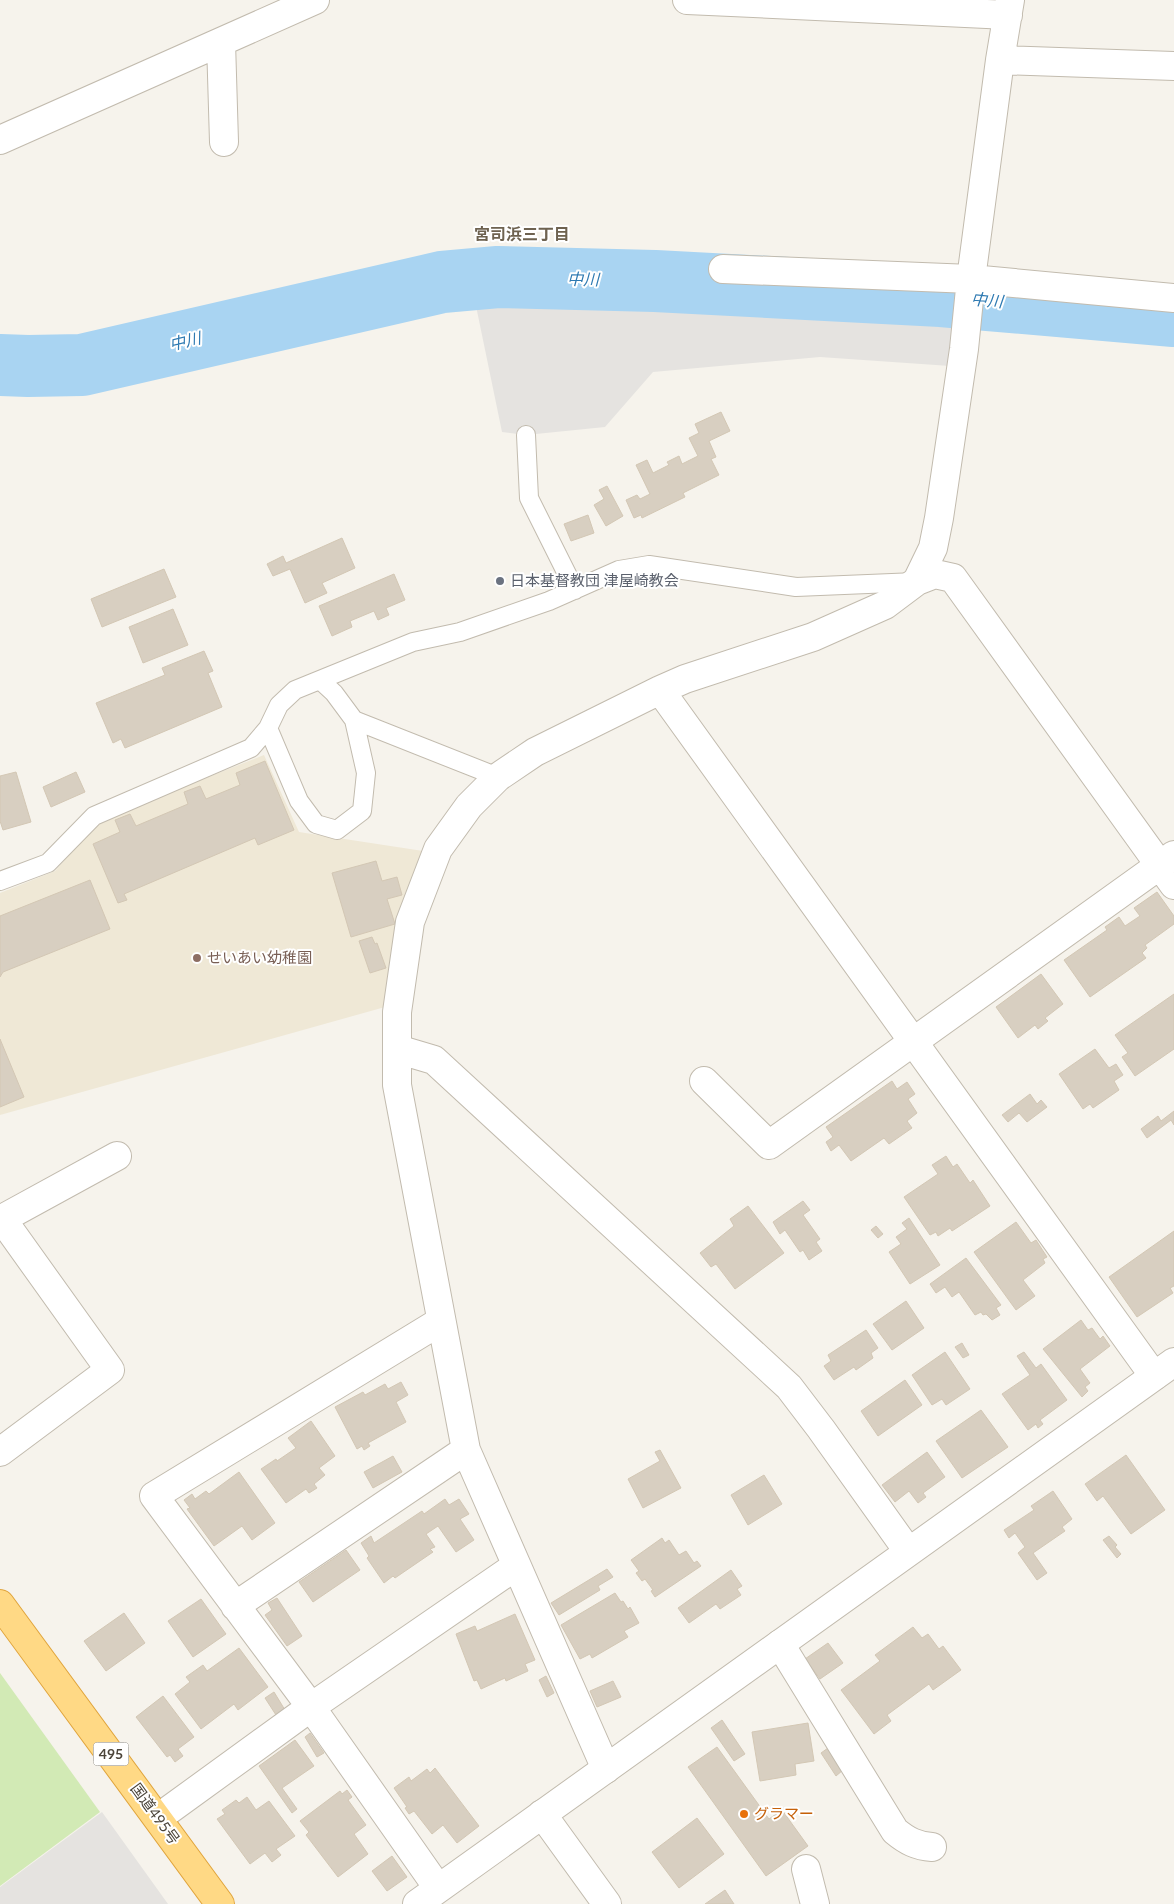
<svg xmlns="http://www.w3.org/2000/svg" width="1174" height="1904" font-family="Lato,'Noto Sans JP',sans-serif">
<rect width="100%" height="100%" fill="#f6f3ec"/>
<!-- education -->
<path fill="#efe8d6" d="M264 755 299 832 423 851 385 1007 0 1115V893L55 871 99 820Z"/>
<!-- green -->
<path fill="#d2eab5" d="M0 1673 100 1812 0 1886Z"/>
<!-- parking -->
<path fill="#e5e3e0" d="M597 304 954 327 950 366 820 357 653 372 605 427 526 435 502 432 476 306Z
M102 1812 168 1904H0V1887Z"/>
<g fill="none" stroke-linecap="round" stroke-linejoin="round">
<!-- river -->
<path stroke="#a9d4f2" stroke-width="62" d="M0 365 28 366 82 365 442 282 498 277 655 281 941 296 1174 316"/>
</g>
<!-- building -->
<path fill="#d8cfc1" stroke="#d3c7b4" d="M721 412 730 431 709 441 716 457 711 459 719 475 683 493 685 497 642 518 641 515 634 518 626 500 637 495 640 499 650 494 636 465 647 460 653 473 669 465 667 462 679 456 682 464 698 456 689 438 699 433 695 424Z
M607 486 623 516 606 526 594 505 604 499 599 490Z
M588 515 594 533 571 541 564 524Z
M342 538 355 568 322 583 327 593 305 603 290 569 273 576 267 564 283 556 286 563Z
M164 569 176 597 102 627 91 599Z
M394 574 405 600 386 608 389 615 378 620 374 611 350 621 352 627 332 636 319 606Z
M173 609 188 645 143 663 129 627Z
M204 651 213 671 208 673 222 707 125 748 121 739 113 743 96 703 165 675 162 668Z
M265 761 294 830 258 845 255 838 124 894 127 900 118 903 93 844 120 832 115 820 130 814 136 826 188 804 184 792 200 786 206 799 240 785 236 773Z
M16 772 31 822 3 830 0 821V776Z
M76 772 85 792 51 807 43 787Z
M376 861 382 881 397 877 402 895 387 899 395 924 351 937 332 873Z
M90 880 110 929 3 972 0 977V916Z
M1157 892 1174 916V924L1145 945 1147 948 1142 953 1146 958 1090 997 1064 960 1107 930 1105 927 1119 917 1125 926 1140 916 1134 908Z
M372 937 375 944 377 943 386 968 370 973 359 941Z
M1041 974 1063 1004 1045 1018 1048 1021 1038 1029 1035 1025 1018 1038 996 1007Z
M1174 994V1049L1135 1076 1122 1057 1128 1053 1115 1035Z
M0 1039 24 1097 0 1107Z
M1095 1049 1109 1068 1116 1064 1123 1075 1114 1081 1119 1090 1093 1108 1090 1104 1083 1109 1059 1074Z
M892 1081 897 1089 907 1082 915 1094 908 1099 917 1113 907 1121 912 1128 889 1144 884 1138 851 1161 839 1145 831 1151 826 1142 833 1137 826 1127Z
M1030 1094 1037 1104 1041 1100 1047 1107 1027 1122 1019 1113 1008 1122 1002 1115Z
M1174 1111V1125L1171 1120 1147 1138 1141 1129 1158 1116 1161 1121Z
M946 1156 953 1167 957 1164 970 1183 973 1180 990 1206 952 1231 950 1228 938 1236 936 1232 930 1235 904 1197 938 1174 932 1165Z
M803 1201 810 1210 803 1215 820 1239 816 1242 822 1251 809 1260 803 1250 800 1252 785 1230 780 1234 773 1222Z
M748 1206 784 1253 735 1289 716 1264 711 1267 700 1253 734 1226 730 1219Z
M909 1218 940 1265 910 1284 889 1252 901 1244 896 1237 907 1229 902 1223Z
M1016 1222 1031 1243 1036 1240 1047 1257 1043 1259 1045 1263 1023 1280 1035 1296 1016 1310 974 1252Z
M876 1226 883 1234 878 1238 871 1230Z
M1174 1231V1286L1170 1288 1173 1293 1137 1317 1109 1277Z
M966 1258 1001 1305 996 1308 1000 1315 992 1320 986 1314 983 1315 981 1312 975 1315 959 1292 952 1297 945 1287 936 1293 930 1284Z
M906 1301 924 1328 892 1350 873 1324Z
M1081 1320 1088 1330 1092 1328 1100 1339 1103 1336 1110 1346 1080 1369 1090 1383 1085 1387 1088 1391 1082 1397 1043 1349Z
M866 1330 878 1348 871 1353 873 1358 856 1370 854 1367 834 1380 824 1366 831 1361 828 1355Z
M962 1343 969 1355 963 1358 955 1347Z
M945 1352 970 1389 946 1405 942 1399 932 1405 912 1375Z
M1024 1352 1036 1368 1041 1364 1067 1400 1040 1420 1043 1424 1038 1428 1036 1424 1028 1430 1002 1394 1030 1375 1017 1356Z
M905 1380 922 1405 878 1436 861 1411Z
M401 1382 408 1395 396 1402 406 1422 368 1443 370 1446 364 1450 362 1446 357 1449 335 1407 363 1392 365 1395 385 1384 388 1389Z
M981 1410 1008 1447 962 1478 936 1441Z
M311 1421 335 1456 319 1468 325 1475 314 1484 317 1488 309 1493 306 1489 286 1503 261 1469 276 1459 277 1461 296 1448 288 1438Z
M660 1450 681 1488 643 1508 628 1479 660 1461 655 1452Z
M927 1452 945 1477 923 1493 926 1497 918 1503 909 1491 895 1502 882 1485Z
M1126 1455 1165 1510 1131 1534 1103 1496 1097 1501 1085 1484Z
M393 1456 402 1472 373 1488 364 1472Z
M239 1472 275 1523 252 1540 242 1526 214 1546 187 1509 190 1508 184 1500 192 1494 195 1499 206 1491 209 1494Z
M764 1475 782 1504 748 1525 731 1495Z
M1053 1491 1072 1519 1062 1527 1065 1531 1033 1553 1047 1573 1037 1580 1018 1553 1025 1547 1015 1533 1009 1538 1004 1530 1034 1510 1031 1506Z
M445 1499 449 1505 459 1499 469 1514 460 1519 474 1540 456 1552 438 1526 426 1534 435 1547 430 1549 433 1552 395 1578 393 1576 384 1583 367 1558 369 1556 361 1543 371 1536 374 1543 422 1511 424 1514Z
M1109 1536 1117 1545 1115 1547 1121 1554 1117 1558 1103 1540Z
M662 1538 665 1543 669 1540 679 1555 686 1551 694 1563 697 1561 701 1566 655 1597 651 1591 653 1590 645 1579 642 1581 636 1573 639 1571 631 1560Z
M346 1550 360 1570 313 1602 299 1582Z
M607 1569 613 1577 598 1586 600 1590 559 1615 551 1603Z
M731 1570 742 1586 737 1589 741 1595 720 1609 716 1604 689 1623 678 1608Z
M615 1593 621 1602 623 1601 628 1609 630 1607 639 1623 624 1631 628 1637 592 1658 590 1654 580 1659 561 1625Z
M277 1598 302 1636 287 1646 265 1615 272 1610 268 1603Z
M201 1599 226 1634 193 1657 168 1621Z
M124 1613 145 1643 106 1671 84 1641Z
M515 1614 535 1660 525 1664 528 1671 506 1681 505 1678 481 1689 477 1680 474 1681 456 1634 475 1626 477 1631Z
M913 1627 922 1638 928 1634 939 1649 943 1646 961 1670 933 1690 929 1684 887 1715 891 1721 874 1734 841 1690 880 1661 875 1655Z
M828 1643 843 1663 820 1679 805 1659Z
M239 1648 268 1687 238 1710 234 1704 201 1729 175 1694 190 1682 186 1677 203 1665 207 1671Z
M546 1676 554 1693 547 1697 539 1680Z
M613 1681 621 1697 597 1707 590 1691Z
M274 1692 285 1710 276 1715 265 1698Z
M163 1696 194 1737 178 1749 183 1756 175 1762 170 1755 167 1757 136 1717Z
M722 1720 745 1754 734 1761 711 1728Z
M808 1723 814 1761 795 1764 796 1775 760 1781 752 1732Z
M310 1733 324 1753 317 1757 305 1737Z
M295 1740 314 1766 282 1788 297 1809 292 1813 259 1766Z
M717 1747 769 1819 782 1810 808 1846 766 1876 688 1767Z
M828 1748 843 1770 836 1776 821 1753Z
M435 1768 479 1826 457 1843 443 1825 432 1834 414 1811 409 1814 405 1808 407 1807 394 1788 409 1777 411 1781 427 1769 430 1773Z
M347 1790 352 1797 348 1800 366 1825 354 1834 368 1854 338 1877 306 1835 309 1832 300 1821 340 1791 342 1794Z
M247 1797 256 1810 269 1801 295 1836 276 1849 281 1855 272 1862 265 1853 250 1864 217 1819 225 1814 222 1810 236 1800 239 1803Z
M697 1818 724 1854 679 1888 652 1852Z
M392 1856 407 1877 387 1891 372 1871Z
M725 1890 734 1904H705Z"/>
<g fill="none" stroke-linecap="round" stroke-linejoin="round">
<defs>
<path id="service" d="M526 435 529 498 575 590
M354 720 498 777
M268 728 299 801 316 824 337 830 362 811 366 773 354 720 334 693 320 680
M0 881 48 863 94 816 251 748 268 728 279 705 295 690 413 642 460 632 549 601 619 570 649 565 796 587 916 582"/>
<path id="minor" d="M687 0 1008 15
M221 42 224 142
M1000 60 1174 66
M0 140 315 0
M723 269 971 279 1174 298
M917 581 933 548 939 518 964 349 971 279 1000 60 1010 0
M660 690 1154 1376
M397 1049 434 1060 789 1387 821 1429 908 1551
M704 1081 769 1145 1174 855
M0 1220 117 1156
M0 1452 110 1370 2 1219
M235 1606 466 1450
M780 1644 895 1831C907 1841 917 1846 932 1847
M606 1769 466 1450 397 1085V1012L410 922 438 849 469 806 498 777 535 752 660 690 685 679 813 637 885 605 917 581 935 574 953 578 1174 885
M542 1814 607 1904
M158 1818 311 1707 516 1566
M806 1869 815 1904
M438 1888 311 1707 154 1496 441 1321"/>
<path id="tertiary" d="M417 1904 1174 1362"/>
<path id="trunk" d="M0 1604 220 1904"/>
</defs>
<!-- service casing -->
<use href="#service" stroke="#c2bbae" stroke-width="20"/>
<!-- minor casing -->
<use href="#minor" stroke="#c2bbae" stroke-width="30"/>
<!-- tertiary casing -->
<use href="#tertiary" stroke="#c2bbae" stroke-width="30"/>
<!-- trunk casing -->
<use href="#trunk" stroke="#e0a43c" stroke-width="30"/>
<!-- service -->
<use href="#service" stroke="#fff" stroke-width="18"/>
<!-- minor -->
<use href="#minor" stroke="#fff" stroke-width="28"/>
<!-- tertiary -->
<use href="#tertiary" stroke="#fff" stroke-width="28"/>
<!-- trunk -->
<use href="#trunk" stroke="#ffd985" stroke-width="28"/>
</g>
<!-- markers -->
<circle fill="#6b7280" stroke="#fff" stroke-width="2" cx="500" cy="581" r="5"/>
<circle fill="#8d6e63" stroke="#fff" stroke-width="2" cx="197" cy="958" r="5"/>
<circle fill="#e8710a" stroke="#fff" stroke-width="2" cx="744" cy="1814" r="5"/>
<g text-anchor="middle" stroke-width="4" stroke-linejoin="round" paint-order="stroke">
<!-- shield labels -->
<rect fill="#fff" stroke="#817c74" stroke-width="1" x="93.5" y="1742.5" width="35" height="23" rx="4"/>
<g font-size="14" font-weight="bold" fill="#4b4439">
<text x="111" y="1759">495</text>
</g>
<!-- worship labels -->
<g font-size="15" fill="#5b616d" stroke="#fff" text-anchor="start">
<text x="510" y="586">日本基督教団 津屋崎教会</text>
</g>
<!-- education labels -->
<g font-size="15" fill="#785e54" stroke="#fff" text-anchor="start">
<text x="207" y="963">せいあい幼稚園</text>
</g>
<!-- street labels -->
<g font-size="15" fill="#4b4439" stroke="#fff">
<text transform="translate(155 1814) rotate(54)" y="5">国道495号</text>
</g>
<!-- food labels -->
<g font-size="15" fill="#c56008" stroke="#fff" text-anchor="start">
<text x="754" y="1819">グラマー</text>
</g>
<!-- neighbourhood labels -->
<g font-size="16" font-weight="bold" fill="#6e6250" stroke="#fff">
<text x="522" y="240">宮司浜三丁目</text>
</g>
<!-- water labels -->
<g font-size="16" font-style="italic" fill="#2e7ab2" stroke="#fff">
<text transform="translate(583 279) rotate(1)" y="6">中川</text>
<text transform="translate(987 300) rotate(5)" y="6">中川</text>
<text transform="translate(185 341) rotate(-13)" y="6">中川</text>
</g>
</g>
</svg>
